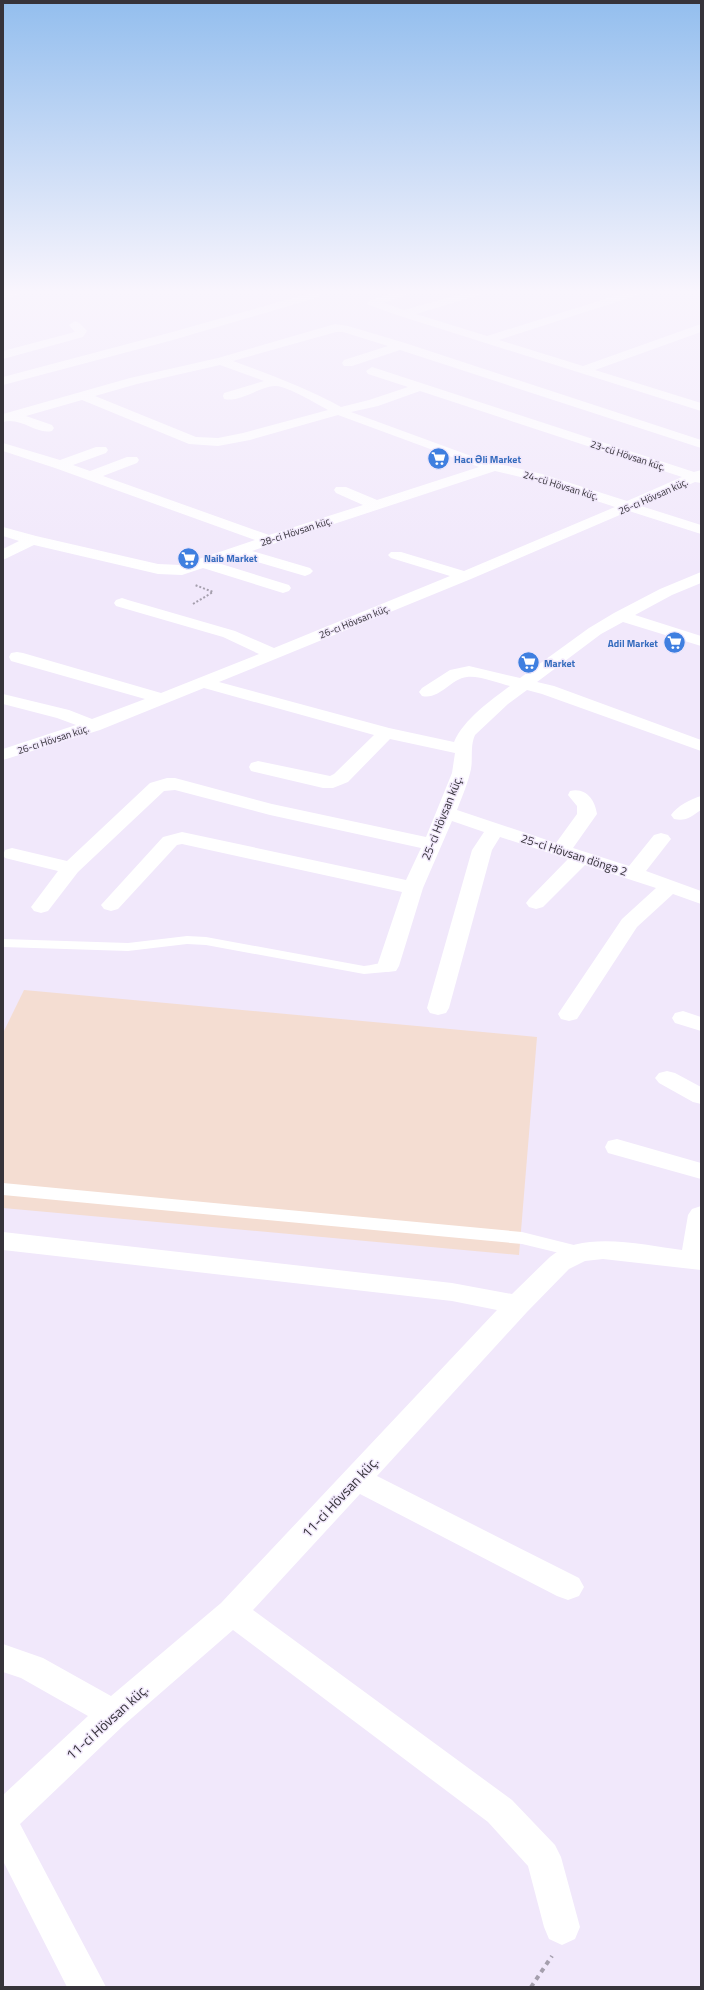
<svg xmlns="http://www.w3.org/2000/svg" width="704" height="1990" font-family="'Titillium Web',sans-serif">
<rect width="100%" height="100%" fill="#f1e8fb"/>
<!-- industrial -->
<path fill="#f4ddd2" d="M24 990 537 1037 519 1255 3 1208V1033Z"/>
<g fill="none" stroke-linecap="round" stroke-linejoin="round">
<!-- path-far1 -->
<path stroke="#a59fad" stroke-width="2" stroke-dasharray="2 2" stroke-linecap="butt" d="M193 604 213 592 195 585"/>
<!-- path -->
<path stroke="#a59fad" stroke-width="4" stroke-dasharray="4.5 4.5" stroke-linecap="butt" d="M531 1987 552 1956"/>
<!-- lane -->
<path fill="#fff" fill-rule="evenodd" d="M187 936 206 937 364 966C373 965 384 961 393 963L395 966 386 972 364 974 206 945 187 944 128 951 3 947V939L128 943Z
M3 1183 522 1232 586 1248 589 1252 586 1256 580 1258 522 1244 3 1195Z"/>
<!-- street -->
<path fill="#fff" fill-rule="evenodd" d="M3 293H22L16 296 3 297Z
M311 293H319L321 295 319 297 173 340 3 385V377L165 334Z
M392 293H408L406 295 384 303 404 310 465 293H480L479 295 416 314 487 336 624 293H639L638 295 499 340 583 366 701 324V332L595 370 701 403V411L400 316 369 305 367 303 369 301Z
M75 321 79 323 87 331 83 337 3 359V351L75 332 69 325Z
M335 324 348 326 405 343 701 440V448L400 350 352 366H344L342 363 344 360 388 346 343 332H336L233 361C271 375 306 388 341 407L369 400 408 387 368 374 366 371 372 367 694 472 701 470V483L695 482 641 506 701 525V534L629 511 471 579 219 682 389 728 454 742C464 719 490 701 510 686 499 683 477 675 467 677 450 679 440 700 422 696L419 692 422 688 450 670 469 666 520 678 589 628 614 613 660 589 701 572V583L672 595 635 615 701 636V646L623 622 601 634 537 682 554 686 701 740V751L542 694 527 690 508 704 475 735C470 746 473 758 471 769 468 783 462 797 457 810L556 843 577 814V806L568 795 570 791C586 787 595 800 597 814L573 848 629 866 654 835 661 833 668 835 671 839 646 871 701 891V904L673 894 637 927 577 1019 569 1021 561 1019 558 1014 622 919 656 888 585 865 543 907 536 909 529 907 526 903 529 899 568 859 500 837 492 850 449 1008 446 1013 438 1015 430 1013 427 1008 472 850 484 832 452 821 423 888 399 966 396 971 388 972 380 971 377 966 402 892 182 844 177 845 118 909 111 911 104 909 101 905 163 837 182 832 406 880 421 848 270 815 175 790 164 791 78 872 48 911 41 913 34 911 31 907 58 871 5 858 3 855 5 850 12 848 67 861 150 783 167 778H175L272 804 426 837 452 773 455 753 390 739 348 782 333 788H323L251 771 249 767 251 763 258 761 330 776 334 774 374 735 204 688 100 730 3 760V749L76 725 57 718 3 704V694L69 710 92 719 145 699 11 661 9 657 11 653 17 652 23 653 161 693 259 654 223 637 116 606 114 603 116 600 122 598 128 600 235 631 274 648 450 576 391 558 388 555 391 552H401L464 571 615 507 533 480 495 471 252 551 310 568 313 571 310 574 305 576 237 556 218 563 289 585 291 588 289 591 283 593 203 568 182 575 158 574 34 545 3 560V549L19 541 3 536V527L36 536 158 564 181 565 255 540 55 468 3 451V443L60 460 96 447H106L108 450 106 453 73 465 90 471 127 457H137L139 460 137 463 103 476 269 535 363 505 336 493 334 490 336 487H346L377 500 479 467 338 415 250 440 218 446 189 444 82 400 26 416 52 425 54 428 52 431C36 435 22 417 3 422V414L130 378 218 358ZM220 365 264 381 224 393 223 396 224 399C240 403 262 385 276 386 289 387 315 403 328 410L243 433 218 438 196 437 95 396 137 384ZM420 391 682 477 627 501 542 474 482 460 351 412 378 406Z
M701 796V810C692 816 686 822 674 819L671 815C677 806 691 799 701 796Z
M683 1011 701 1017V1031L675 1023 672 1018 675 1013Z
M667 1071 675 1073 701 1087V1104L693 1102 659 1083 655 1078 659 1073Z
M617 1139 701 1163V1179L608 1153 605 1147 608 1141Z
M701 1206V1270L603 1259 585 1261 569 1269 527 1312 377 1476 579 1578 584 1587 579 1596 568 1600 557 1596 360 1494 253 1610 512 1800 555 1845 561 1857 580 1927 575 1939 562 1945 549 1939 544 1927 528 1866 488 1822 233 1630 125 1724 20 1824 106 1987H67L3 1861V1795L88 1716 21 1678 3 1672V1644L43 1658 111 1696 221 1603 497 1310 452 1301 3 1250V1232L452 1283 512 1294C525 1282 537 1269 550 1257 583 1230 642 1245 682 1250L688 1215 692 1209Z"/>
</g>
<!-- sky -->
<linearGradient id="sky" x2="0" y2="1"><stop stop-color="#93beee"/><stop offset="0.51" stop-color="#f9f5fd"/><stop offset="1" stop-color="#f9f5fd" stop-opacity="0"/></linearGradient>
<rect width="704" height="571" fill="url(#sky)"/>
<!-- icons -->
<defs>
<symbol id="supermarket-disc" viewBox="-11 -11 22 22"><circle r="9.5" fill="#3f7fe0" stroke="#f1e8fb"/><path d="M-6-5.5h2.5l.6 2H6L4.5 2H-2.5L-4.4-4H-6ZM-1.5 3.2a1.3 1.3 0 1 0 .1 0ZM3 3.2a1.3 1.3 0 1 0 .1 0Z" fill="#fff"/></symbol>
</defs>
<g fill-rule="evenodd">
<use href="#supermarket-disc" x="426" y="446" width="25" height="25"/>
<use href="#supermarket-disc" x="176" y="546" width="25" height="25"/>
<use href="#supermarket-disc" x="662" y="630" width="25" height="25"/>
<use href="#supermarket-disc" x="516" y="650" width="25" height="25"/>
</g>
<g text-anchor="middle" stroke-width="3" stroke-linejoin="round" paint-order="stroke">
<!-- far-street labels -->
<g font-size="10" fill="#36333a" stroke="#f1e8fb">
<text transform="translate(628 455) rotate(18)" y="4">23-cü Hövsan küç.</text>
<text transform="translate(561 485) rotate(17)" y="4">24-cü Hövsan küç.</text>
<text transform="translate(653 496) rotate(-24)" y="4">26-cı Hövsan küç.</text>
<text transform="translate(296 531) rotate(-18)" y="4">28-ci Hövsan küç.</text>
<text transform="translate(354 621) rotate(-22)" y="4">26-cı Hövsan küç.</text>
<text transform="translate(53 739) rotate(-18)" y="4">26-cı Hövsan küç.</text>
</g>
<!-- far-shop labels -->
<g font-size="10" font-weight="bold" fill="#366cbe" stroke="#f1e8fb" text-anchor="start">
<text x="454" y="463">Hacı Əli Market</text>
<text x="204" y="562">Naib Market</text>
<text x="658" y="647" text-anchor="end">Adil Market</text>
<text x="544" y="667">Market</text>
</g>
<!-- street labels -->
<g font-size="12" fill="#36333a" stroke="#f1e8fb">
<text transform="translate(442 818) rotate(-68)" y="4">25-ci Hövsan küç.</text>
<text transform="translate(574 855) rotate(18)" y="4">25-ci Hövsan döngə 2</text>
</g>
<!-- near-street labels -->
<g font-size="14" fill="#36333a" stroke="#f1e8fb">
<text transform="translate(340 1497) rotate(-47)" y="5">11-ci Hövsan küç.</text>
<text transform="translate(107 1722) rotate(-42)" y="5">11-ci Hövsan küç.</text>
</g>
</g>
<!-- border -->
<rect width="704" height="1990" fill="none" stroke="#36333a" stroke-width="8"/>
</svg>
